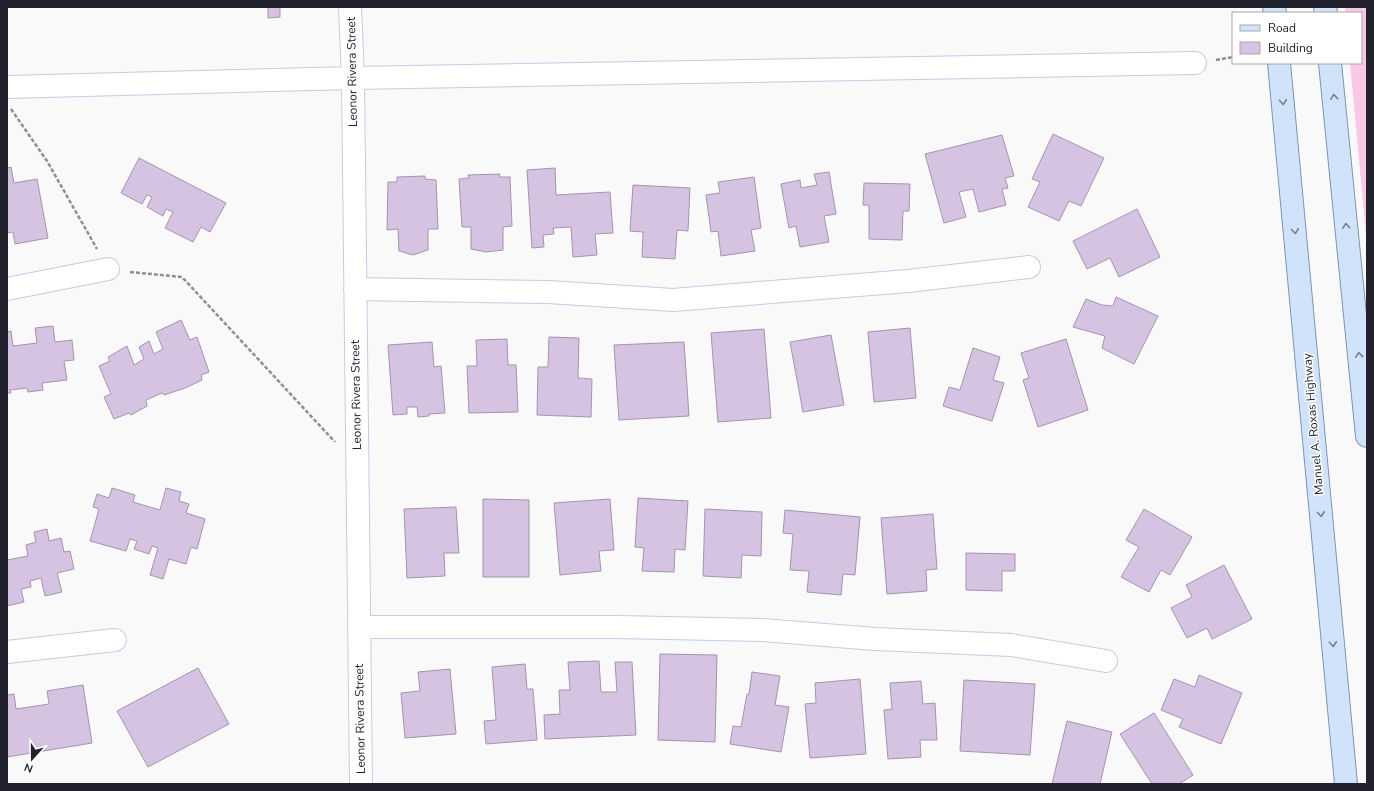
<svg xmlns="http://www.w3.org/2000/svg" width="1374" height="791" font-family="'Nunito Sans',sans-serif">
<rect width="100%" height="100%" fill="#f9f9f9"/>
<!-- green -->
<path fill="#f8c8e4" d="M1345 7H1367V246L1350 63H1361V13H1346Z"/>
<!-- building -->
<path fill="#d6c3e1" stroke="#a593af" d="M268 7H300H280V17L268 18Z
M1053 134 1104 158 1081 206 1069 201 1059 221 1028 207 1040 182 1032 179Z
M1002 135 1014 176 1005 178 1008 188 1002 189 1006 205 979 212 973 189 959 192 966 217 944 223 925 154Z
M139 158 226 203 210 232 201 227 193 242 165 228 173 212 166 209 163 216 147 207 152 197 147 195 142 204 121 193Z
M11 167 14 183 37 179 48 238 15 244 13 232 7 233V168Z
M555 168 556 195 610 192 613 233 595 234 597 255 573 257 571 227 553 228 554 234 543 235 544 247 532 248 527 170Z
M829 172 836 214 824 216 829 242 800 247 796 226 789 228 781 184 800 180 801 188 817 185 814 174Z
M500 174 499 177H510L512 226 503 227V250L486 252 471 249V227H462L459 179 469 178 468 175Z
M425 176V179L436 180 438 229H428V250L413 255 399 251 398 229 387 230 388 182H397V177Z
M754 177 761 228 751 230 755 251 721 256 718 231 711 232 706 195 720 193 718 182Z
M864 183 910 184 909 211H903L902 240 869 239V205H863Z
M633 185 690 188 688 231 677 230 675 259 642 257 643 232 630 231Z
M1137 209 1160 257 1119 277 1110 258 1087 269 1073 241Z
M1116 297 1158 316 1134 364 1102 348 1105 336 1073 327 1086 299 1102 305 1113 306Z
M181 320 190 340 197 337 209 372 201 375 202 380 185 388 164 395 162 393 146 400 147 406 131 415 129 413 114 419 104 397 111 394 99 366 110 361 108 357 127 346 134 365 144 359 139 347 149 341 154 354 163 349 156 332Z
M53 326 55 342 72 340 74 360 64 361 67 380 42 383 43 390 28 392 27 388 10 390 11 393H7V332L11 331 13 346 37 343 35 328Z
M910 328 916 398 874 402 868 332Z
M764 329 771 418 718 422 711 333Z
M831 335 844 405 803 412 790 342Z
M549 337 579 338 578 378 592 379 591 417 537 415 538 367H548Z
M507 339 508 365H516L518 412 469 413 467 366H477L476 340Z
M1066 339 1088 410 1038 427 1023 380 1029 378 1021 353Z
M432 342 434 367 441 366 445 413 429 414V416L418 417 417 407H407V414L393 415 388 345Z
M684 342 689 416 619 420 614 345Z
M973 348 1000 357 993 380 1004 383 992 421 943 406 949 387 960 390Z
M112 488 135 495 133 502 160 510 166 488 181 492 179 501 189 504 186 513 205 519 197 549 191 547 186 564 169 559 163 579 150 575 158 548 152 546 149 554 134 549 137 541 130 539 126 551 90 541 99 509 93 507 97 494 109 498Z
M638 498 688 501 685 550 675 549 674 572 642 571 644 548 635 547Z
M483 499 529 500V577H483Z
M610 499 614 550 599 551 601 571 560 575 554 503Z
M456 507 459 553H444L445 576 407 578 404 509Z
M705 509 762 512 761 556 742 555 741 578 703 576Z
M1144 509 1192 537 1170 575 1161 570 1149 592 1121 577 1139 547 1126 540Z
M785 510 860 517 855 575 843 574 841 595 807 592 809 571 790 570 793 534 783 533Z
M933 514 937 569 926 570 927 591 887 594 881 518Z
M47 529 49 541 61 538 64 552 70 551 74 569 57 573 62 592 45 596 41 578 30 581 31 587 21 589 24 602 7 606V560L28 556 26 545 36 542 34 532Z
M966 553 1015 554V571H1002V591L966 590Z
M1224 565 1252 619 1212 639 1207 628 1187 638 1171 608 1192 597 1186 585Z
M660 654 717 655 715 742 658 740Z
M599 661 601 692H617L615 662H632L636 735 545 739 544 715 560 714 559 690H570L568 662Z
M525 664 527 689H533L537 740 486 744 484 721 496 720 492 667Z
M198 668 229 724 148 767 117 711Z
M450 669 456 734 405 738 401 693 420 691 418 672Z
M752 672 780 676 775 705 789 707 781 752 730 744 733 726 741 727 747 694H749Z
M1199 675 1242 693 1221 744 1179 727 1183 719 1161 710 1174 679 1195 687Z
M860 679 866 754 810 758 805 704 816 703 815 683Z
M964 680 1035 684 1030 755 960 751Z
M921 681 923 704 935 703 937 740H920L921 757 888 759 884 710 892 709 890 683Z
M83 685 92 743 7 757V695L14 694 16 709 49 704 47 691Z
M1154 713 1193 775 1179 784H1152L1120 734Z
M1067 721 1112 732 1100 784H1052Z"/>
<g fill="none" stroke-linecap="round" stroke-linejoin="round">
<defs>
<path id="minor" d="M350 7 353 78 361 784
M7 87 353 78 1195 63
M7 289 108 269
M355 289 548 292 673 300 908 281 1029 267
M359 627H618L762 630 875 639 1011 645 1106 661
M7 652 115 640"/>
<path id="major" d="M1274 7 1275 13
M1325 7 1326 13
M1279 63 1346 784
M1330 63 1367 436"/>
</defs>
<!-- minor casing -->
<use href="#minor" stroke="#c7c9ea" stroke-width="24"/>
<!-- major casing -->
<use href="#major" stroke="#7e94b2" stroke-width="24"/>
<!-- path -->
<path stroke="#8f8f95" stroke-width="2.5" stroke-dasharray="4 2" stroke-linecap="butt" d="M1216 60 1233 57
M11 109 47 161 97 249
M130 272 182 277 335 442"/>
<!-- minor -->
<use href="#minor" stroke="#fff" stroke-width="22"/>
<!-- major -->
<use href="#major" stroke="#d0e3fb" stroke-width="22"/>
</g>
<!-- one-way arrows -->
<defs><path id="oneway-chevron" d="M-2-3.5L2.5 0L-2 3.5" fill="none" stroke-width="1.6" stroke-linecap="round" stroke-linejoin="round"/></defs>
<g stroke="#798295">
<use href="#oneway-chevron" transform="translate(1334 97) rotate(-96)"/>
<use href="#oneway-chevron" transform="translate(1283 102) rotate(85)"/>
<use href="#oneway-chevron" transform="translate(1346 226) rotate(-96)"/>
<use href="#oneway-chevron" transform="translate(1295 231) rotate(85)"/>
<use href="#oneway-chevron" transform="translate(1359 355) rotate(-96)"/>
<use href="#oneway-chevron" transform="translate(1321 514) rotate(85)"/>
<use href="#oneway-chevron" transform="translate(1333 644) rotate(85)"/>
</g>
<g text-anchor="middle" stroke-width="3" stroke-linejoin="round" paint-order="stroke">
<!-- street labels -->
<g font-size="12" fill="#22222f" stroke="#fff">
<text transform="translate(352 72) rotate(-91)" y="4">Leonor Rivera Street</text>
<text transform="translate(356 395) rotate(-91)" y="4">Leonor Rivera Street</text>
<text transform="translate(1313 424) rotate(-95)" y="4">Manuel A. Roxas Highway</text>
<text transform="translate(360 719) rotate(-91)" y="4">Leonor Rivera Street</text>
</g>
</g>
<!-- border -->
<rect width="1374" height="791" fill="none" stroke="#22222f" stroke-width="16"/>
<!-- legend -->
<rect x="1232" y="12" width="130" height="52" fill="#ffffff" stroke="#a7a7ac"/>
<rect x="1240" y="25" width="20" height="6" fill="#d0e3fb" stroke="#a7a7ac"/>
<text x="1268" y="32" font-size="12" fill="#22222f">Road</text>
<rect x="1240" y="42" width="20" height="12" fill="#d6c3e1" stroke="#a7a7ac"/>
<text x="1268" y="52" font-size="12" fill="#22222f">Building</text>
<!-- north arrow -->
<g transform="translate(32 759) rotate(201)" stroke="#ffffff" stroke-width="3" paint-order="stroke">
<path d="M0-3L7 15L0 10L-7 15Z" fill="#22222f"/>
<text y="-6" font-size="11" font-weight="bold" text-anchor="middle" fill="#22222f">N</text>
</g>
</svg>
